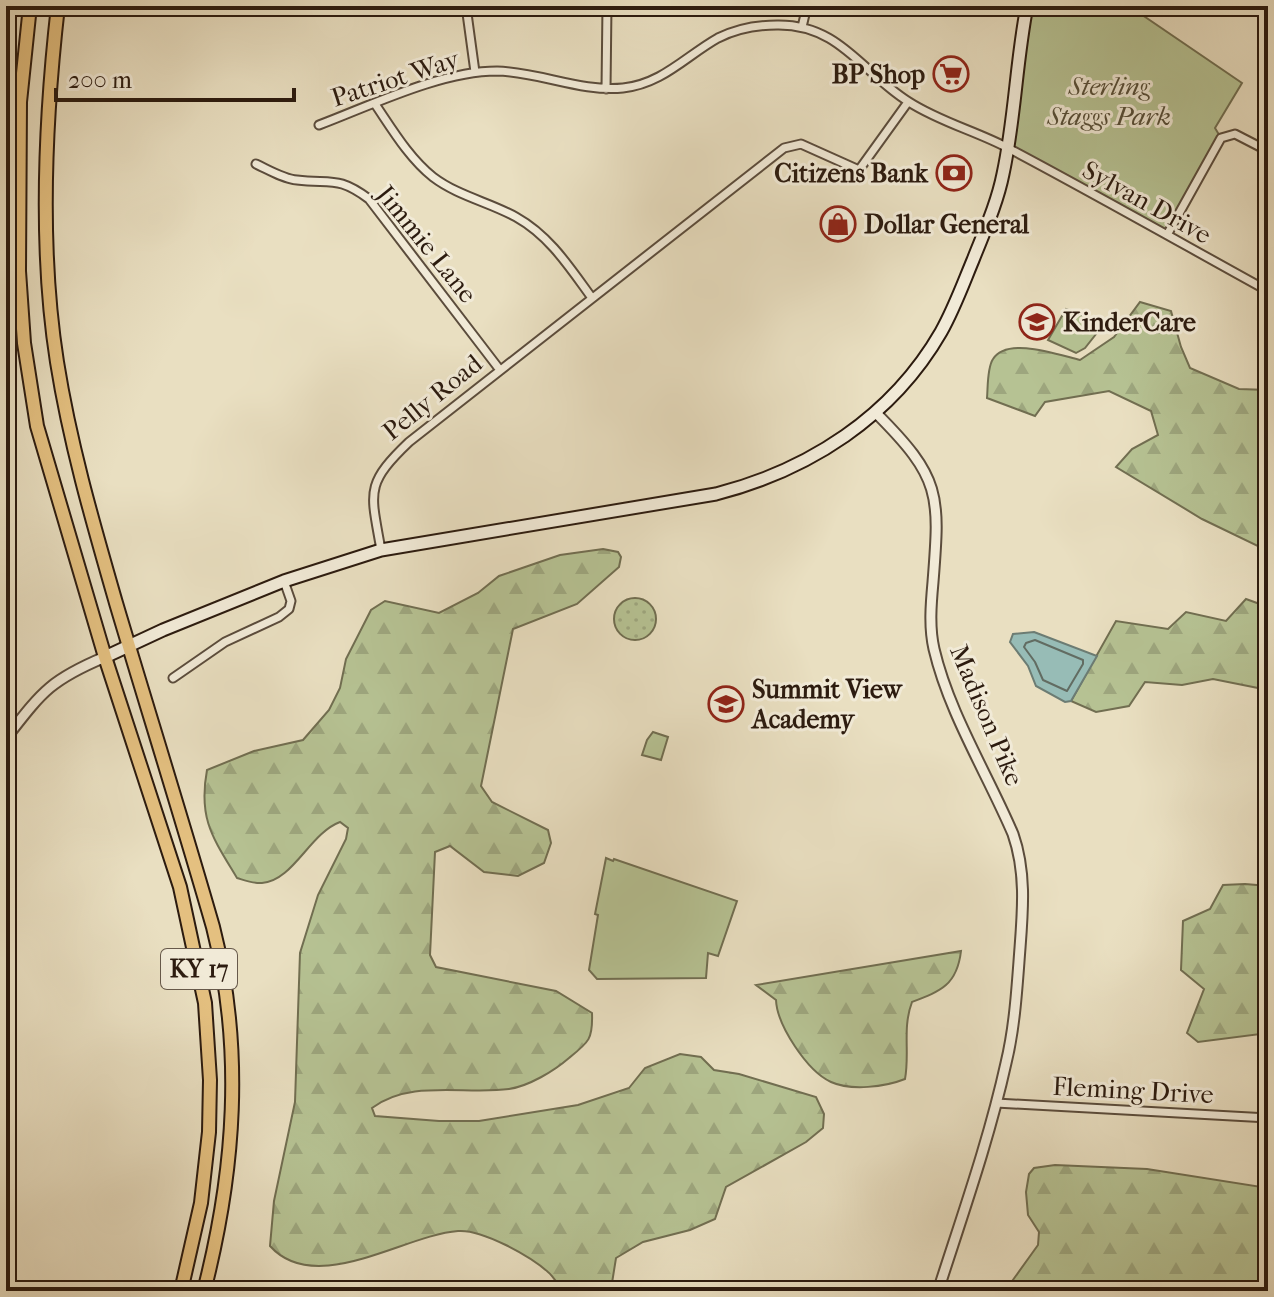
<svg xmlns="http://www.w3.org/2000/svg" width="1274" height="1297" font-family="'IM FELL French Canon',serif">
<defs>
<pattern id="grass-dots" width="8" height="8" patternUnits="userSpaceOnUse" patternTransform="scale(2)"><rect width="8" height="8" fill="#b6c293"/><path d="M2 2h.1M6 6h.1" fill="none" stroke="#9da67e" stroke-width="1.8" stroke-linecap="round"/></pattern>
<pattern id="forest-firs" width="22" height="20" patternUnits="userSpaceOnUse" patternTransform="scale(2)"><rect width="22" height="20" fill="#b6c293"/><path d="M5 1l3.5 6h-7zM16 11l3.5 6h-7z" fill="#9da67e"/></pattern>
</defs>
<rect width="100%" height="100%" fill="#e9dfc1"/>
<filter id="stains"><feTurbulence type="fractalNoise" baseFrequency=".0025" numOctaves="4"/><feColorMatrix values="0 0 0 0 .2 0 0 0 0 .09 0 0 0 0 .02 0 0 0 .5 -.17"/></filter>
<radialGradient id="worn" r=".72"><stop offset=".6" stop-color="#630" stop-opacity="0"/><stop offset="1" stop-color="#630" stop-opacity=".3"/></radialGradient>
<!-- grass -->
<path fill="url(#grass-dots)" stroke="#716e51" stroke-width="2" d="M614 619a21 21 0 1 1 42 0a21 21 0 1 1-42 0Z"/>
<!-- forest -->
<path fill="url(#forest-firs)" stroke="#716e51" stroke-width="2" d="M1140 302 1171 311 1181 347 1190 368 1239 389 1268 390V551L1202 519 1116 467 1132 449 1158 435 1151 411 1109 391 1045 402 1035 416 987 398C988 387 987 368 993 359 1007 336 1059 355 1080 360L1114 337Z
M603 549 618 552 621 557 619 567 577 604 513 629 481 786 492 802 548 830 551 843 544 863 518 876 484 872 450 846 435 852 430 955 436 967 556 991 592 1013C593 1039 589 1042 569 1058 554 1071 529 1086 509 1089 465 1095 410 1079 372 1108L375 1116 439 1121H479L578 1105 629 1088 645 1068 680 1054 701 1057 714 1070 739 1074 816 1097 824 1114 823 1128 806 1142 726 1187 715 1219 690 1230 643 1242 616 1258 612 1283 614 1291H563C558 1285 554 1277 548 1272 530 1256 482 1229 458 1231 404 1235 316 1297 270 1246L274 1201 295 1102 300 953 318 895 346 839 348 828 340 822C310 833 293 881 262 883 254 884 244 880 237 878 213 838 198 819 207 770L254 751 303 740 329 710 340 688 346 659 371 610 385 601 439 613 478 593 499 576 560 555Z
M1246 599 1268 607V690L1213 679 1182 685 1145 682 1129 706 1096 712 1071 701 1116 621 1168 629 1186 612 1226 621Z
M1245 884 1268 886V1044L1260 1034 1198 1042 1187 1033 1204 989 1181 970 1183 921 1210 909 1223 885Z
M961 951C957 985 941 991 912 1002 902 1029 910 1052 905 1079 885 1087 851 1091 831 1082 807 1071 777 1025 776 1000L756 985Z
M1055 1165 1147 1169 1268 1188V1291H1005L1038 1245 1039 1232 1028 1215 1026 1192 1029 1174 1034 1168Z"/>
<!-- park -->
<path fill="#b6c293" stroke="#716e51" stroke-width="2" d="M1027 6H1129L1242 83 1215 128 1221 138 1167 235 1008 148Z
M1066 309 1104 324 1085 348 1076 353 1048 340Z
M653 732 668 737 661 760 642 755 647 740Z
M606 858 613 861 614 859 737 901 718 956 708 953 706 978 597 979 589 970 598 915 595 914Z"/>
<!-- water -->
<path fill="#97bcb6" stroke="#6c7c73" stroke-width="2" d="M1034 632 1097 656 1071 701 1065 702 1036 686 1028 666 1010 642 1013 634Z"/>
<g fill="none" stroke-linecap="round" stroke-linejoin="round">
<!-- shore -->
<path stroke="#626c62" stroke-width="2" d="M1035 640 1083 660V664L1067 691 1043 680 1035 662 1024 647 1026 643Z"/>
<defs>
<path id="minor" d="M466 6 475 72
M802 27 807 6
M606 89 607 6
M375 104C392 129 409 158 433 177 458 196 489 202 516 217 550 236 570 268 592 298
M319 125C372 105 441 71 497 71 540 72 580 92 623 88 662 84 686 56 718 38 736 29 757 25 777 25 840 24 862 73 909 102 940 122 976 131 1008 148 1095 194 1181 243 1268 291
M256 164C269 170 284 179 297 180 332 184 338 176 369 199L500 370
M1167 235 1221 138 1235 134 1268 151
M381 550C371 492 364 485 409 442L784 148 801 144 859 170 908 102
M173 678 225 642 279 617 289 609 291 601 284 581
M996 1103 1268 1118"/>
<path id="tertiary" d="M876 413C941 478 940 494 933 582 931 604 929 627 934 649 949 713 987 773 1013 834 1026 871 1023 909 1020 948 1017 987 1015 1026 1006 1063 989 1140 962 1216 938 1291
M6 738C42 692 50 680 105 657"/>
<path id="secondary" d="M105 657 163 630 284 581 381 550 716 494C809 470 892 417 941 332 954 309 963 284 973 260 984 232 997 204 1003 174 1015 119 1016 62 1027 6"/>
<path id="primary" d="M30 6 20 102 19 271 24 343 37 426 105 657 180 887 205 1003 210 1080 209 1132 201 1203 181 1291
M58 6C45 120 39 248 57 362 70 444 93 523 116 603 148 711 182 819 213 927 244 1049 235 1170 204 1291"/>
</defs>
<!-- minor casing -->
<use href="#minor" stroke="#5b4c3c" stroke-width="11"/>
<!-- tertiary casing -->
<use href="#tertiary" stroke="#5b4c3c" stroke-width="13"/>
<!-- secondary casing -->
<use href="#secondary" stroke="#2c1b0f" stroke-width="15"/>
<!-- primary casing -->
<use href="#primary" stroke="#2c1b0f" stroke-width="16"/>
<!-- minor -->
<use href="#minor" stroke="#f1ead7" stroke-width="7"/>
<!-- tertiary -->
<use href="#tertiary" stroke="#f1ead7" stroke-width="9"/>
<!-- secondary -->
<use href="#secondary" stroke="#f1ead7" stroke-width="11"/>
<!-- primary -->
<use href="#primary" stroke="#e4c080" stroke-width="12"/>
</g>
<!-- icons -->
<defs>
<symbol id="supermarket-ring" viewBox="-11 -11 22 22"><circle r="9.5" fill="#f1ead7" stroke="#8f2418" stroke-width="1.5"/><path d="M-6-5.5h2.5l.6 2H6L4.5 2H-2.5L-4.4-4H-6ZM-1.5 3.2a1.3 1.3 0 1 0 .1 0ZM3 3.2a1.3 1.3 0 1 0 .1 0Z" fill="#8f2418"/></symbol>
<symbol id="bank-ring" viewBox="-11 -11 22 22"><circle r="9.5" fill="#f1ead7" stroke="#8f2418" stroke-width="1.5"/><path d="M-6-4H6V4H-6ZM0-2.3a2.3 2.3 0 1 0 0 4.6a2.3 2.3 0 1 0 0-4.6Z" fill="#8f2418"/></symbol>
<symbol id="shop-ring" viewBox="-11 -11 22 22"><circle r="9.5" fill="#f1ead7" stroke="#8f2418" stroke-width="1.5"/><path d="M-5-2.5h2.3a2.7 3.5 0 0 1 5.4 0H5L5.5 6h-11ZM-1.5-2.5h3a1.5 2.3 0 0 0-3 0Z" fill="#8f2418"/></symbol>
<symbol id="school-ring" viewBox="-11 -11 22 22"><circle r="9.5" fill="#f1ead7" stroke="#8f2418" stroke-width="1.5"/><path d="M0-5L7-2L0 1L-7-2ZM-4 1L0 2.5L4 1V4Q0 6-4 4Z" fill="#8f2418"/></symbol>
</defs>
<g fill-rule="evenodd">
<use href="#supermarket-ring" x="931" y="54" width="40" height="40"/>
<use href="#bank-ring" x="934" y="153" width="40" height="40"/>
<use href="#shop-ring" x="818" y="204" width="40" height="40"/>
<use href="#school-ring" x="1017" y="302" width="40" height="40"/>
<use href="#school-ring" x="706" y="684" width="40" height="40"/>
</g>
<g text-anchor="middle" stroke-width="6" stroke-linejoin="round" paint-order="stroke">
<!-- shield labels -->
<rect fill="#f1ead7" stroke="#67594b" stroke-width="2" x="161" y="949" width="76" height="40" rx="6"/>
<g font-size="24" font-weight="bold" fill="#2c1b0f">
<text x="199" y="977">KY 17</text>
</g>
<!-- poi labels -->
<g font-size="26" font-weight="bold" fill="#2c1b0f" stroke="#f1ead7" text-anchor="start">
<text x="925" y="83" text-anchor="end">BP Shop</text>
<text x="928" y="182" text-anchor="end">Citizens Bank</text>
<text x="864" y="233">Dollar General</text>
<text x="1063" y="331">KinderCare</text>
<text x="752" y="698">Summit View<tspan x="752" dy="30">Academy</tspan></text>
</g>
<!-- street labels -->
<g font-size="26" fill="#2c1b0f" stroke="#f1ead7">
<text transform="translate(395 78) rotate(-18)" y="9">Patriot Way</text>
<text transform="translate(1147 202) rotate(29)" y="9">Sylvan Drive</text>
<text transform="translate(427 244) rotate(51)" y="9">Jimmie Lane</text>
<text transform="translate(432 397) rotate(-39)" y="9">Pelly Road</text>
<text transform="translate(987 715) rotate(67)" y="9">Madison Pike</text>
<text transform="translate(1133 1090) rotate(3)" y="9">Fleming Drive</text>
</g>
<!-- park labels -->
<g font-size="26" font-style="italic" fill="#554d37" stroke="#f1ead7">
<text x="1109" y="95">Sterling<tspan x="1109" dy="30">Staggs Park</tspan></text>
</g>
</g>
<!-- margin -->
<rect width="1274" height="1297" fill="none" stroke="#e9dfc1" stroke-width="32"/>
<rect x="8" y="8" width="1258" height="1281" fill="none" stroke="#2c1b0f" stroke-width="4"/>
<rect x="16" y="16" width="1242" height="1265" fill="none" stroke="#2c1b0f" stroke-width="2"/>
<!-- scale -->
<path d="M56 88v12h238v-12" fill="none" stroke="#2c1b0f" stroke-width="4"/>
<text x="68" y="88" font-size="24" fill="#2c1b0f" stroke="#f1ead7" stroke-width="6" paint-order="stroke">200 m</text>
<rect width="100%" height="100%" filter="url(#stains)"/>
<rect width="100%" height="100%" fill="url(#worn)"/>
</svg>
